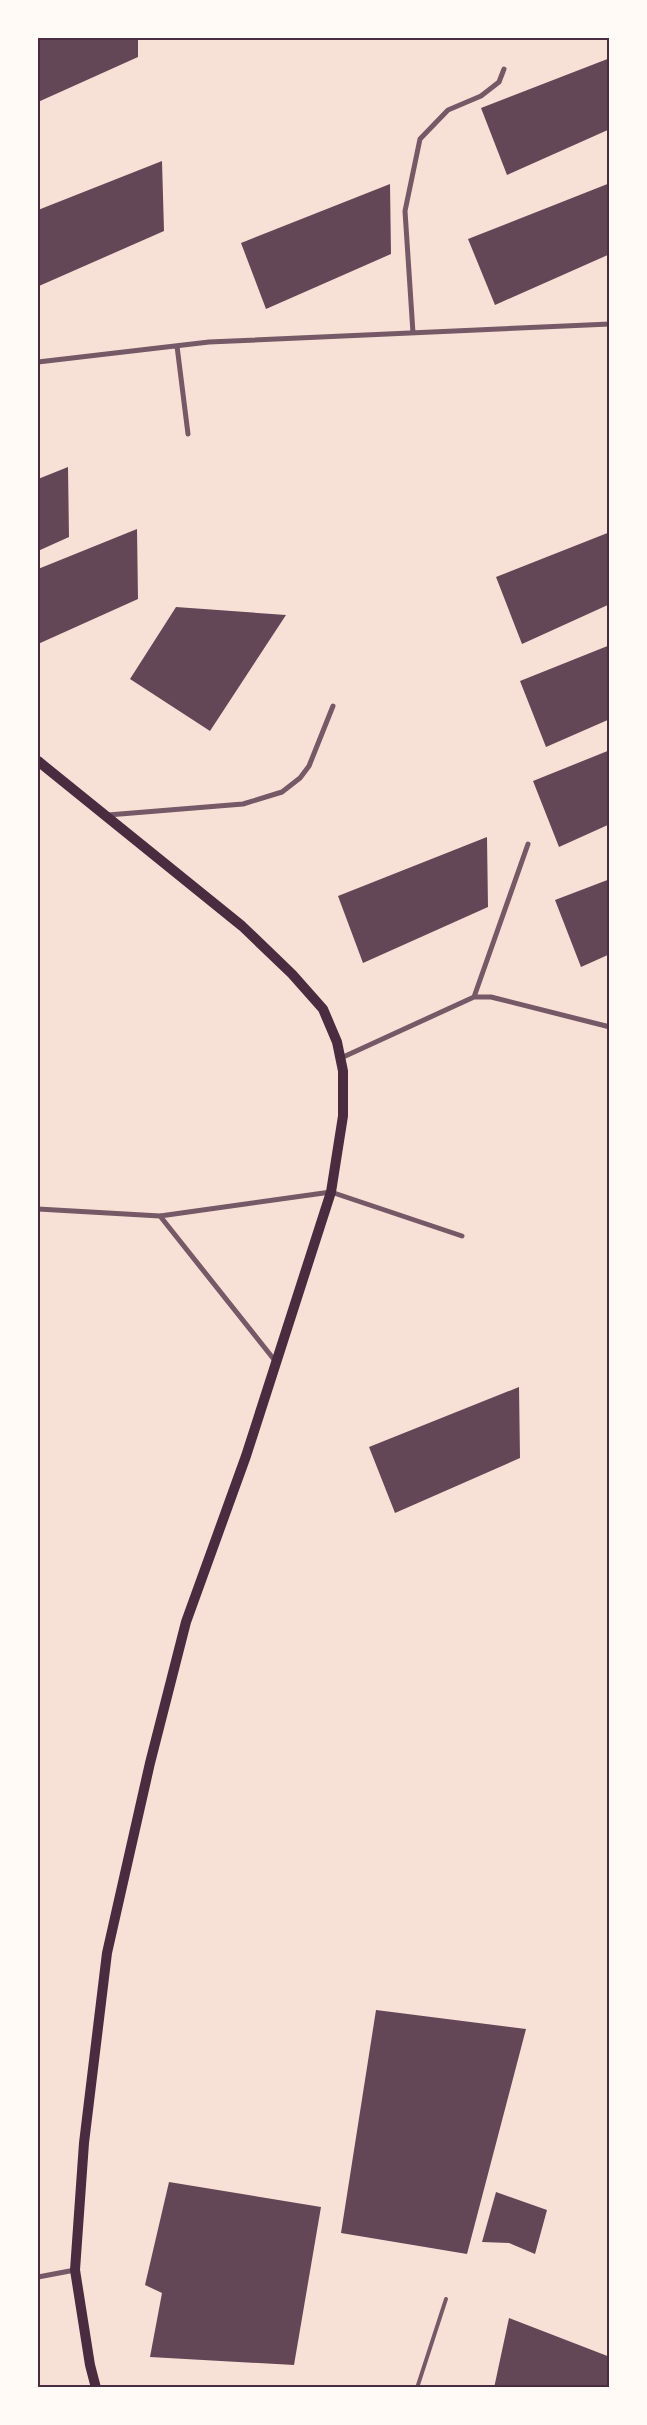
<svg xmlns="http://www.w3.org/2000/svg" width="647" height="2425" font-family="'DejaVu Sans',sans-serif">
<rect width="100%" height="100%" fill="#f7e1d7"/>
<!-- building -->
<path fill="#644757" d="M38 38H138V57L38 102Z
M610 58V129L507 175 481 108Z
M162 161 164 231 39 286 38 210Z
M610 183V254L495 305 468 239Z
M390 184 391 254 266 309 241 243Z
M68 467 69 537 38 551V479Z
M137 529 138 599 38 644V569Z
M610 532V604L522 644 496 577Z
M176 607 286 615 210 731 130 679Z
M610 645V719L546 747 520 681Z
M610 750V824L559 847 533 781Z
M487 837 488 907 363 963 338 896Z
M610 879V954L581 967 555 900Z
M519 1387 520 1458 395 1513 369 1447Z
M376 2010 526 2029 467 2254 341 2233Z
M169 2182 321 2207 294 2365 150 2357 162 2293 145 2285Z
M496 2192 547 2210 535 2254 509 2243 482 2242Z
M509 2318 610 2357V2388H494Z"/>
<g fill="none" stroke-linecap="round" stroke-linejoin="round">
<!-- service -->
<path stroke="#755966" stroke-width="4" d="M417 2388 446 2299"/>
<!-- minor -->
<path stroke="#755966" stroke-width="5" d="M413 333 405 211 420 139 448 110 481 96 499 82 504 69
M177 346 188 434
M38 362 209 342 610 324
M108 815 243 804 282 792 300 778 309 766 333 706
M474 997 528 844
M341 1058 474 997H491L610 1027
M38 1209 160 1216 331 1192 462 1236
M160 1216 276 1362
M38 2277 75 2270"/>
<!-- secondary -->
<path stroke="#4a2c40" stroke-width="10" d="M38 761 242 926 292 974 323 1009 337 1042 343 1071V1116L331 1192 246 1456 186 1622 150 1763 107 1953 84 2143 75 2270 90 2365 96 2388"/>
</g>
<!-- border -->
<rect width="647" height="2425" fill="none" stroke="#fffaf5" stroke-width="78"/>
<rect x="39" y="39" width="569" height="2347" fill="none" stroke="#4a2c40" stroke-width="2"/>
</svg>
